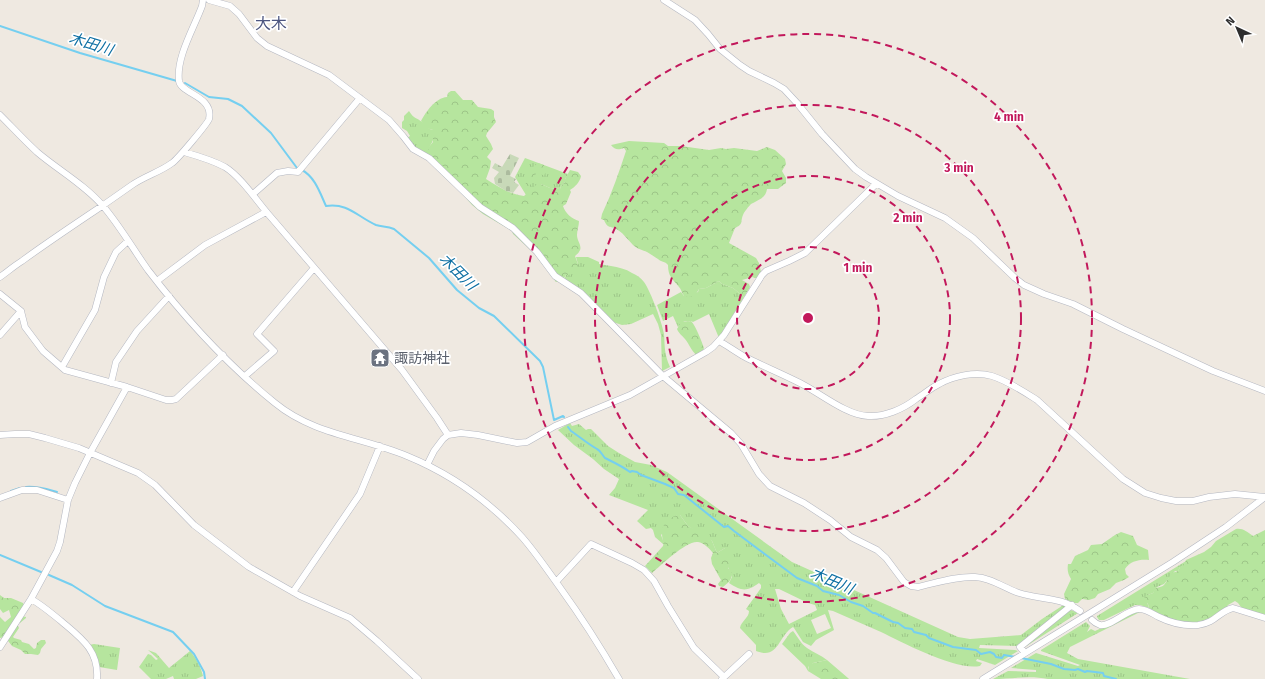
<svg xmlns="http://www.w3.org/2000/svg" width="1265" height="679" font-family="'Fira Sans','Noto Sans JP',sans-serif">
<defs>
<pattern id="grass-tufts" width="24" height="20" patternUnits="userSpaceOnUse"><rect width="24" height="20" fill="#b6e59e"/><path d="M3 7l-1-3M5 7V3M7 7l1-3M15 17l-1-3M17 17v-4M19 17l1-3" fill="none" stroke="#9dc588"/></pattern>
<pattern id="forest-crowns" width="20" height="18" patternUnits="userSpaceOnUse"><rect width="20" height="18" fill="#b6e59e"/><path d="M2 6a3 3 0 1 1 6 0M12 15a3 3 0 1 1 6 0" fill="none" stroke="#9dc588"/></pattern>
<pattern id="cemetery-stones" width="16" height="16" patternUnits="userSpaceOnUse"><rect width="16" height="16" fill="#c8d9b8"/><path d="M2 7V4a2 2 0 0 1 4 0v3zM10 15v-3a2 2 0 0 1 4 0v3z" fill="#acbb9e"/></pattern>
</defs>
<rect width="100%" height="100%" fill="#efe9e1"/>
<!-- grass -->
<path fill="url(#grass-tufts)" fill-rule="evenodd" d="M409 111C414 119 416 117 422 122 426 126 428 129 433 130 433 133 434 137 433 140 429 150 426 147 433 158L417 150 407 138 410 136 407 131 402 128V122L404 120V116Z
M525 158 568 174 565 179V182L561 186 560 189 550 188 541 184 526 195 515 177Z
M576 257H588L599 262V264C603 265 607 265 611 266 618 267 626 269 632 273 637 275 641 278 644 282 651 292 662 322 664 334 665 348 664 353 670 367L662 371 661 335 658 324 653 314 631 324 622 325 613 322 579 288 564 280 566 275 578 264Z
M719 281 722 284 733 288 744 297 719 338 709 314 693 322 691 321 688 322 684 321 678 327 673 316 663 321 657 305 681 292 684 296 698 292 699 289 706 288Z
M570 423 572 426 579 424 586 430 588 429H591L608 446 619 453 635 462 651 465 667 472 792 562 958 637 970 639 1021 635 1042 619 1065 604 1068 606 1018 646 980 645 979 648 1015 650 1018 651 995 665 977 659 976 661 982 663 980 666C956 671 904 643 881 632 865 625 849 618 833 611L828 610 834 630 816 640 811 646 803 642 794 628 793 627C778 636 779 660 756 651V645L740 628C741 621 749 618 749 611L746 609 761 588V585L759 583C747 592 741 591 729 583L732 577 728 567 725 548 717 553 712 541 688 526 680 515H677L661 535 664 543 663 544 655 537 653 530 651 528 646 529 637 521 648 510 609 495 615 488 619 479 604 469 593 459 574 445 558 430ZM775 589H779L808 603 815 605 817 610 789 624 781 609ZM825 614 831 628 817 634 811 620Z
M1186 561 1184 566 1180 567 1178 571H1175L1164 584 1157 587 1153 593 1148 595 1147 602 1149 608 1140 605H1135L1104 620H1099L1097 617V616Z
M1071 610 1078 613 1025 647 1024 646Z
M1136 612H1145H1140L1070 647 1067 653 1078 659 1190 679H1048C1029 675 1013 679 993 679L1008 671 1036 672V670L1011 668 1036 653 1078 666 1080 665 1041 651V650L1086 622 1090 626 1087 632 1091 629 1095 631Z
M793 631C798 637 801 644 807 648 814 653 821 655 827 660L813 663 808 667V671L805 666 782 644 790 633Z
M94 644 120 648 117 670 99 667 89 645Z
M148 650 156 653 169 668 190 651C196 658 201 667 203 676L196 679H174L173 676 166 679H151L139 667 148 654 151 655 156 660 158 659Z"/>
<!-- forest -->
<path fill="url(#forest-crowns)" d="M451 91H455L463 100H472L478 107 491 109 494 111V117L496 122 487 133 486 136 491 144 493 149 487 157 491 161 490 168 486 179C498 187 510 194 524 196L537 184H541L550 188 560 189 561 186 565 182V179L570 170 578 172 581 176C580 182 575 187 570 190L571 192 566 204 563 206C565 213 572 219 579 221 579 226 577 230 577 235 577 243 586 248 575 256L578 264 577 269 569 275H566L563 280 556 282 534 253 513 234 512 231 483 214 472 205 458 189 443 176 428 151V148L433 142V137L431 135 430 133 433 130 426 128 421 121C426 112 435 98 447 97L448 93Z
M629 141 664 143 668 146H681L709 150 721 148 726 149 734 148 757 151 767 147 775 150 785 159 786 164 782 171 786 178V183L778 189H767C766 198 758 200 751 204 749 206 744 212 743 215 740 222 744 224 735 228L729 243 756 258 759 263 761 272 757 278H754L753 277 742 280 749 284 750 287 744 297 733 288 722 284 719 281 706 288 699 289C696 295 691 299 684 296 682 293 681 289 679 287 673 279 668 277 668 265 665 261 661 262 658 259 654 257 651 254 647 252 643 250 637 249 633 245 628 240 624 234 618 230 611 225 608 230 604 220L601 219 602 214C612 193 619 172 626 151L624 148C618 150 615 150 611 145Z
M538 163 544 165V166L540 170 546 174 542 175 539 172C529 178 533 182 528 190L525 191 523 187C527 183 528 179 531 175L528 171Z
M682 321 688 322 691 321C696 326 701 340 704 348L702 352 697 355C691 351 690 345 685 339 682 335 679 334 677 329Z
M677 515H680L688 526 705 534 712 541 717 553 725 548H728L729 550 733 562 728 568 732 573C732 580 728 583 723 587L719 586 718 584 721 580 712 564 711 558 713 553C710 549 704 543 698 542 687 540 661 565 652 573L645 566 663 546C664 542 662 539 662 534 661 525 669 518 677 515Z
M1236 529C1243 528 1247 532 1253 536L1265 530V619L1244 611 1238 603 1235 601 1228 605C1222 618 1204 622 1192 627L1152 611 1149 608 1148 604 1144 599 1145 596 1153 593C1156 585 1159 589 1164 585 1167 581 1169 577 1172 573L1178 571 1180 567 1184 565 1186 560 1204 552 1211 547 1216 541Z
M1121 532 1133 536 1137 545 1148 550 1149 560C1140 559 1130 561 1125 569L1126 574 1129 577 1124 580 1116 583 1110 589 1098 594 1095 598 1089 600 1082 599 1078 603H1074L1065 599 1064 594 1071 579C1068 574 1067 570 1068 564H1071L1075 556 1088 550 1091 545 1102 544 1115 535Z
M0 595 4 598H11L23 603 25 607 22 616 26 617V618L20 623 18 622 16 625 18 626 19 628 13 637 14 638 21 640 22 642 29 644 34 649 36 648 37 643 41 640H45L46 643 41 649 40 653 38 655 31 654H25L21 650 12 646 5 637 0 638V617L5 622 11 617 9 610 3 613 0 609Z
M827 660 848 678 849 679H821L808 671 809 664Z"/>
<!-- cemetery -->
<path fill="url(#cemetery-stones)" d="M510 154 519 158 510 176 516 179 514 182 519 185 513 193 506 191 495 184 494 178 499 172 492 168 495 163 502 167Z"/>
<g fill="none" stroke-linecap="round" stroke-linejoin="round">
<!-- stream -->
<path stroke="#75cff0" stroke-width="2" d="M0 26 80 53 177 81
M185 83 209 97 228 99 242 106 271 133 297 168
M302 170C315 177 320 193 326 206 349 203 356 216 376 225 382 227 387 226 394 229L429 258 457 290 479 308 494 316 540 361 543 367 554 420 563 416 564 417
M568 427 571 431C580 437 588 444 597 449 601 451 602 455 605 458 613 462 622 466 630 472L632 471 637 472 641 475 665 484 674 488 678 494 684 495 724 527 728 526 734 531 797 578 817 586 823 591 839 595 851 602 863 606 873 613H875L893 622 898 623 905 628 912 629 914 632 926 635 929 638 953 647 976 650 981 654 990 652 994 654 996 657 1002 658 1004 655 1016 657
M26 487C37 486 46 489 57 492
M11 491 20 488
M0 555 41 572
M49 575 72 585 105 606 173 632 194 654 204 672 205 679
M1021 658 1051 664 1064 669 1075 670 1078 669 1085 672 1087 671 1103 673 1104 676 1116 679"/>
<defs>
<path id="minor" d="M209 0 230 6 239 14 257 38 267 46 329 75 389 120 403 136 413 149 429 158 480 207 513 228 537 252 555 276 581 293 664 377 731 433 741 444 759 474 770 486 804 503 830 520 851 537 877 550 886 558 904 582 911 586 918 587C936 583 956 576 975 577 992 578 1004 588 1019 593 1041 600 1059 596 1080 611
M664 0 695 20 708 34 720 49 740 65 749 71 774 83 784 89 797 103 822 134 855 169 866 177 898 196 945 218 973 238 1015 278 1024 285 1044 294 1073 304 1123 329 1213 371 1265 391
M0 115C12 127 24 140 37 152 58 170 84 184 103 206 120 226 133 249 148 270 184 317 229 366 275 403 314 435 362 437 407 456 451 474 490 502 522 537 536 553 548 571 561 589 582 618 601 648 619 679
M184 152C198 156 212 160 225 167 241 177 256 200 269 215L402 370 437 418 448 435
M253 194 277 173 288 171 298 172 360 98
M0 277C7 272 14 266 22 261 48 242 75 224 102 206 112 199 122 192 132 185 145 176 160 172 172 163 177 160 208 123 209 119 214 96 181 94 179 81 176 57 194 28 202 6L203 0
M157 281 205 245 266 212
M0 294 21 311 25 327 43 351 65 370 127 387 166 400H172L176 399 223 355
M0 335 21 311
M719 341C728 346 736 352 745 357 763 366 782 374 800 383 820 393 846 415 868 416 885 417 903 409 916 399 924 394 931 388 939 384 954 376 975 371 992 376 1008 381 1023 391 1037 400L1123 479 1145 493 1161 498 1176 501H1193L1209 497 1235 494 1265 497
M62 367 95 310 104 277 116 252 128 241
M245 376 274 351 257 334 314 268
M111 383 116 362 137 331 169 296
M0 435 15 434H29L45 438 79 448 138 473 155 485 194 525 249 567 300 596 350 618 377 641 418 679
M427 465 434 451 443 439 448 435 461 433 478 435 517 443 527 442 555 426 630 395 706 352 713 347 724 335 762 275 766 271 789 261 805 253 876 184
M0 498 22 490H37L68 500
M556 582 591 544 632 563 644 570 654 581 668 606 694 648 724 677
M293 592 360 494 380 446
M31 599C42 605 51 613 61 621 81 638 99 650 97 679
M1092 620C1094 622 1097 624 1100 625 1111 627 1127 609 1139 609 1146 609 1153 614 1159 617 1171 623 1184 626 1198 625 1216 623 1219 611 1233 608L1265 618
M0 647 31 599 57 551 60 542 68 500 75 483 90 453 127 387
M1025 653 1020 647 1072 605
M722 679 749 654
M983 679 1173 562 1226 527 1265 497"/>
</defs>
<!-- minor casing -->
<use href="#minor" stroke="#b4b7c1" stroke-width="7"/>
<!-- minor -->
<use href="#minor" stroke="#fff" stroke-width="6"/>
</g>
<!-- distance rings -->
<g fill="none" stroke="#c2185b" stroke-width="2" stroke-dasharray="7 5">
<circle cx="808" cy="318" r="71"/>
<circle cx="808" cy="318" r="142"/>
<circle cx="808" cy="318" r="213"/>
<circle cx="808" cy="318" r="284"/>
</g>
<!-- icons -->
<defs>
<symbol id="temple-square" viewBox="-11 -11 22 22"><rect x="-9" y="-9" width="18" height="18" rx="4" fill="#6b7280" stroke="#fff"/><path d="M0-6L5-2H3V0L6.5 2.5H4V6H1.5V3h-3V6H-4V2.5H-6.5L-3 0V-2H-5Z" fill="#fff"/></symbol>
</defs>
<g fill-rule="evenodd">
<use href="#temple-square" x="369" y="347" width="22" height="22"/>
</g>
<g text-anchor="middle" stroke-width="3.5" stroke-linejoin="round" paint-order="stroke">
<!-- worship labels -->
<g font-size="14" fill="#5b616d" stroke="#fff" text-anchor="start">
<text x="394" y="363">諏訪神社</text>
</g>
<!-- water labels -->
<g font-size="15" font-style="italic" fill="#0d6fa3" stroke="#fff">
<text transform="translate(91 44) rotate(17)" y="5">木田川</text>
<text transform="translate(458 272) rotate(45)" y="5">木田川</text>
<text transform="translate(832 581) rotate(23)" y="5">木田川</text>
</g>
<!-- quarter labels -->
<g font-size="16" fill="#4d5680" stroke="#fff">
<text x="271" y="29">大木</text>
</g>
</g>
<circle cx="808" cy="318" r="6" fill="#c2185b" stroke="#fff" stroke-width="2"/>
<g font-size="12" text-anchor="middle" font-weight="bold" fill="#c2185b" stroke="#fff" stroke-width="3.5" stroke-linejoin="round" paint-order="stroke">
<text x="1009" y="121">4 min</text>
<text x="959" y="172">3 min</text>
<text x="908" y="222">2 min</text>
<text x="858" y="272">1 min</text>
</g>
<!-- north arrow -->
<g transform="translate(1237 28) rotate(316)" stroke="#ffffff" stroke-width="3" paint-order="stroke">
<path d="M0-3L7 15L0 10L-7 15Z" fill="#2e2e2e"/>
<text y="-6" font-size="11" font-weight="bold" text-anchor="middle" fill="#2e2e2e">N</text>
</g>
</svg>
